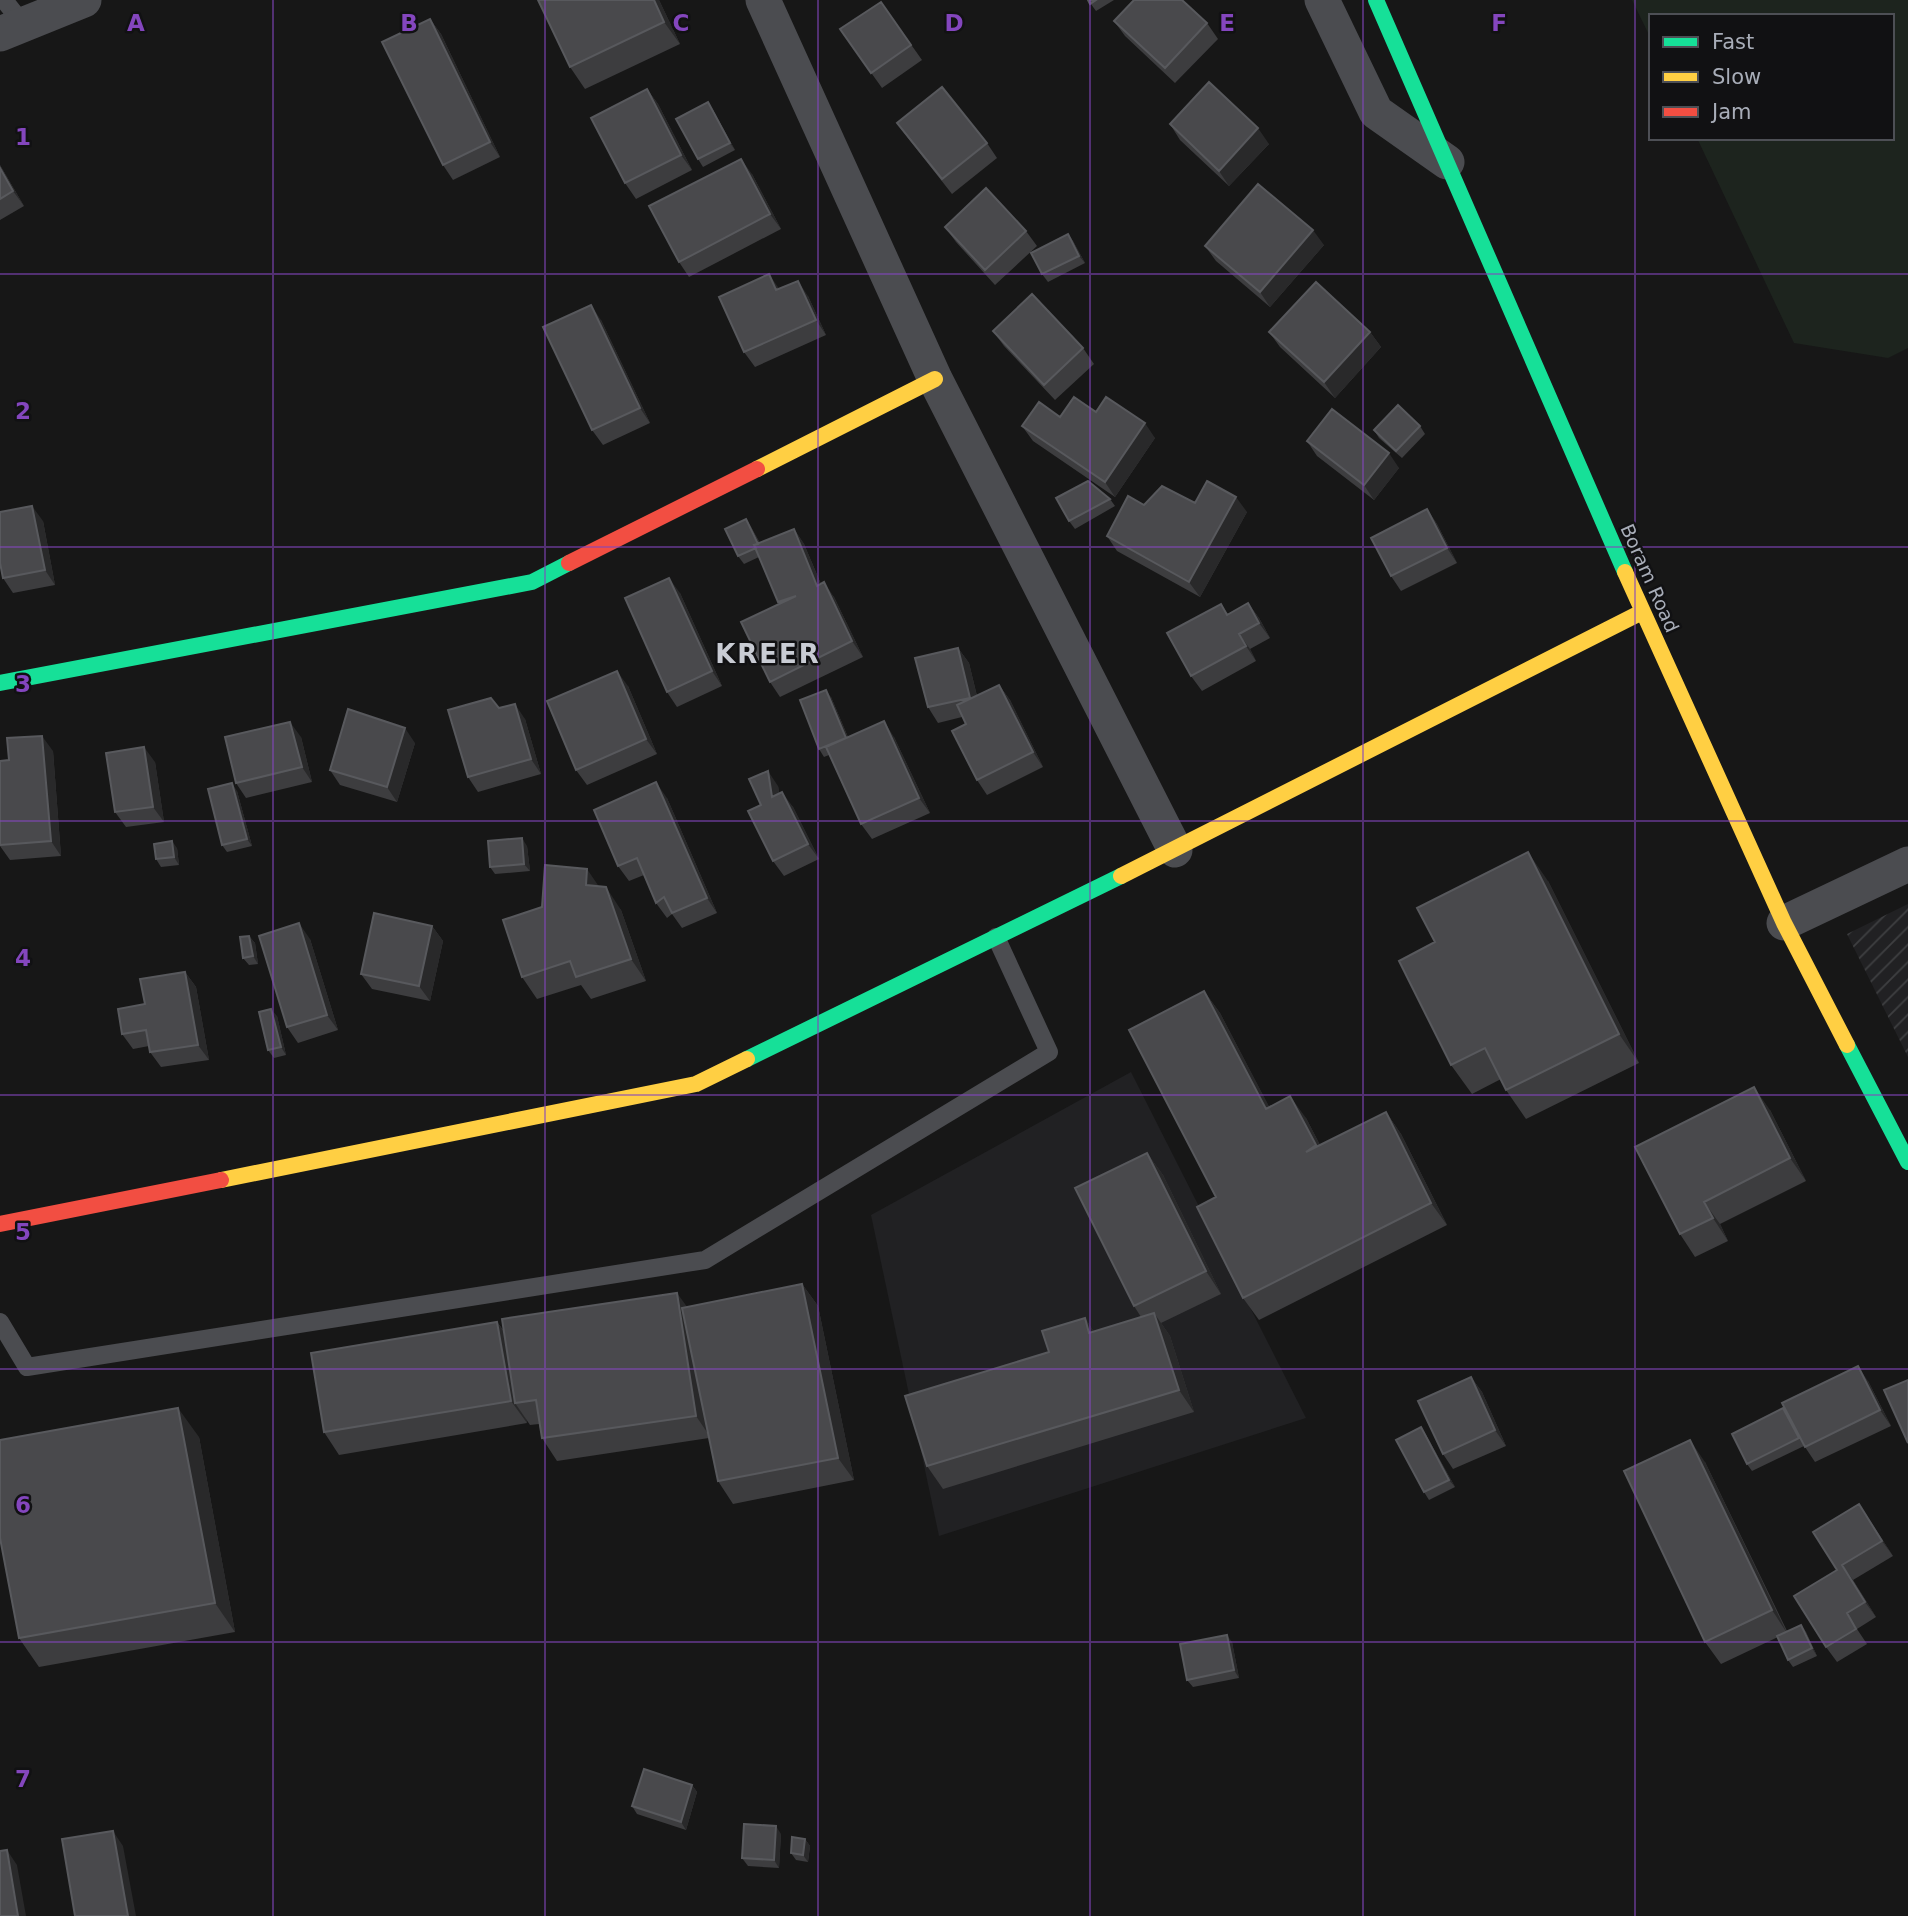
<svg xmlns="http://www.w3.org/2000/svg" width="1908" height="1916" font-family="'DejaVu Sans',sans-serif">
<defs>
<pattern id="industrial-furrows" width="10" height="10" patternUnits="userSpaceOnUse" patternTransform="scale(1.75)"><rect width="10" height="10" fill="#212123"/><path d="M-1 1l2-2M0 10L10 0M9 11l2-2" fill="none" stroke="#3e3f41"/></pattern>
</defs>
<rect width="100%" height="100%" fill="#171717"/>
<!-- built -->
<path fill="#212123" d="M1131 1072 1306 1418 939 1536 871 1215Z"/>
<!-- industrial -->
<path fill="url(#industrial-furrows)" d="M1908 904V1057L1847 934Z"/>
<!-- pitch -->
<path fill="#1d241e" d="M1632 0H1908V348L1888 358 1794 343 1697 138H1892V16H1651V39Z"/>
<g fill="none" stroke-linecap="round" stroke-linejoin="round">
<!-- lane -->
<path stroke="#4b4c50" stroke-width="18" d="M4 0 23 24
M0 1322 27 1367 705 1260 1049 1052 996 937"/>
<!-- street -->
<path stroke="#4b4c50" stroke-width="35" d="M763 0 935 379 1175 850
M1322 0 1376 112 1447 162
M0 34 84 0
M1784 923 1908 864"/>
<!-- fast -->
<path stroke="#16e098" stroke-width="16" d="M1376 0 1625 572
M0 683 532 582 569 563
M1847 1045 1908 1162
M747 1059 1121 876"/>
<!-- slow -->
<path stroke="#ffcf43" stroke-width="16" d="M757 469 935 379
M1625 572 1784 923 1847 1045
M1121 876 1642 612
M221 1180 696 1084 747 1059"/>
<!-- jam -->
<path stroke="#f24e42" stroke-width="16" d="M569 563 757 469
M0 1224 221 1180"/>
</g>
<!-- wall -->
<path fill="#3d3d3f" d="M538 0H659L680 44 585 89 570 67Z
M1088 0H1114L1096 11Z
M881 2 922 60 882 88 840 29Z
M430 19 441 34 500 157 453 180 443 165Z
M1114 21 1207 23 1218 39 1175 83 1125 36Z
M647 89 658 104 692 170 636 199 625 183Z
M708 102 713 110 735 150 703 167 698 159Z
M897 123 987 143 997 158 952 194 908 138Z
M1170 124 1269 144 1229 186 1180 140Z
M0 165 24 206 0 220Z
M752 174 781 229 689 277 679 262Z
M945 227 1026 231 1037 246 995 285 956 242Z
M1068 234 1073 241 1085 263 1048 282 1042 274Z
M1324 245 1270 307 1216 261 1205 246Z
M808 296 826 335 755 367 744 352Z
M601 320 650 423 603 445 592 430Z
M993 331 1083 348 1094 364 1055 400 1004 346Z
M1269 332H1370L1381 347 1335 398 1280 347Z
M1096 412 1155 438 1115 497 1033 441 1022 426 1060 417Z
M1420 426 1425 434 1402 458 1379 438 1374 430Z
M1307 441 1399 468 1374 500 1317 456Z
M1110 499 1115 506 1075 529 1069 521Z
M1195 503 1247 512 1200 597 1117 551 1107 536 1144 505Z
M1427 509 1437 524 1457 563 1401 591 1391 576Z
M746 519 751 527 760 543 794 529 804 544 821 584 834 597 863 657 780 697 770 682 779 604 759 557 744 564 738 556Z
M43 521 55 585 13 593 3 578Z
M680 593 722 686 677 707 667 692Z
M1248 603 1259 618 1270 638 1250 649 1256 661 1202 691 1191 676 1221 604 1228 614Z
M958 648 969 663 977 696 999 685 1010 700 1043 767 987 795 977 780 966 724 962 717 938 723 928 707Z
M628 686 657 754 587 785 576 770Z
M831 697 848 737H894L930 813 872 839 861 824 829 755 824 757 819 749Z
M499 708 525 719 541 774 478 792 468 777Z
M301 737 312 782 246 798 236 783Z
M415 743 397 802 340 785 330 770Z
M53 751 61 856 10 860 0 846V761L9 760Z
M155 762 164 822 126 827 115 812Z
M778 786 779 793 793 807 819 859 784 876 773 861 761 805Z
M237 791 252 846 227 852 222 845Z
M667 798 717 913 682 928 672 914 667 918 656 903 644 875 629 881 618 866Z
M527 846 530 871 495 874 490 867Z
M177 848 179 865 161 867 156 859Z
M1548 881 1639 1063 1526 1119 1506 1090 1501 1079 1472 1094 1451 1065 1435 942Z
M599 887 621 910 646 981 591 999 581 985 537 999 522 977 542 907Z
M432 926 443 941 430 1001 372 989 361 974Z
M249 936 255 943 258 964 249 965 243 958Z
M310 939 338 1030 298 1043 287 1027Z
M185 972 196 987 209 1060 161 1067 150 1052 149 1046 133 1049 122 1034 145 1004Z
M1204 991 1220 1013 1269 1107 1306 1118 1320 1145 1386 1112 1401 1134 1447 1225 1259 1320 1243 1298 1216 1197Z
M277 1016 286 1055 274 1058 268 1050Z
M1770 1110 1806 1181 1720 1224 1728 1241 1695 1257 1680 1234Z
M1147 1153 1163 1175 1221 1294 1161 1323 1170 1336 1194 1412 943 1489 927 1466 1085 1318 1094 1332 1141 1317 1134 1306Z
M802 1284 818 1306 854 1480 733 1504 718 1481 709 1438 557 1461 542 1438 539 1424 530 1425 526 1419 527 1423 339 1455 324 1432 497 1322 504 1331 687 1307Z
M1471 1377 1482 1392 1506 1446 1453 1469 1443 1454Z
M1868 1381 1891 1426 1815 1462 1805 1447Z
M1783 1408 1789 1416 1804 1446 1752 1471 1747 1464Z
M1426 1435 1455 1487 1429 1500 1424 1492Z
M199 1437 235 1632 39 1667 19 1638Z
M1705 1462 1787 1631 1801 1625 1806 1632 1817 1656 1793 1667 1788 1660 1778 1637 1721 1664 1705 1642Z
M1859 1504 1893 1556 1853 1580 1876 1617 1857 1629 1867 1644 1837 1662 1826 1647 1837 1570Z
M1232 1642 1239 1678 1193 1687 1187 1680Z
M692 1785 697 1792 686 1830 637 1814 632 1806Z
M781 1834 779 1868 748 1866 742 1858Z
M805 1839 810 1846 808 1862 796 1860 791 1853Z"/>
<!-- shaded-wall -->
<path fill="#29292a" d="M654 0H659L680 44 664 22Z
M430 19 441 34 500 157 490 142Z
M647 89 658 104 692 170 681 155Z
M708 102 713 110 735 150 730 143Z
M1258 128 1269 144 1229 186 1219 171Z
M741 159 752 174 781 229 770 214Z
M0 165 24 206 13 191 0 168Z
M1313 230 1324 245 1270 307 1260 292Z
M1068 234 1073 241 1085 263 1079 256Z
M769 274 780 290H776Z
M798 281 808 296 826 335 816 320Z
M591 305 601 320 650 423 640 408Z
M1370 332 1381 347 1335 398 1324 382Z
M1145 423 1155 438 1115 497 1105 482Z
M1389 453 1399 468 1374 500 1364 485Z
M1236 497 1247 512 1200 597 1189 582Z
M32 506 43 521 55 585 45 570Z
M1427 509 1437 524 1457 563 1447 548Z
M746 519 751 527 765 554 759 546Z
M794 529 804 544 828 601 817 586Z
M669 578 680 593 722 686 712 671Z
M824 582 834 597 863 657 852 641Z
M1248 603 1259 618 1270 638 1259 623Z
M1239 634 1250 649 1256 661 1246 646Z
M958 648 969 663 981 713 970 698Z
M617 671 628 686 657 754 646 739Z
M999 685 1010 700 1043 767 1033 752Z
M826 690 831 697 852 747 846 739Z
M515 704 525 719 541 774 531 759Z
M884 721 894 737 930 813 919 798Z
M290 722 301 737 312 782 302 767Z
M405 728 415 743 397 802 387 787Z
M42 736 53 751 61 856 51 841Z
M144 747 155 762 164 822 153 807Z
M768 771 778 786 783 812 772 797Z
M656 782 667 798 717 913 707 898Z
M232 783 237 791 252 846 247 839Z
M782 792 793 807 819 859 808 844Z
M522 838 527 846 530 871 524 864Z
M172 841 177 848 179 865 174 857Z
M1528 852 1548 881 1639 1063 1619 1034Z
M587 869 602 891 586 885Z
M606 887 621 910 646 981 631 959Z
M299 923 310 939 338 1030 327 1015Z
M432 926 443 941 430 1001 419 986Z
M249 936 255 943 258 964 253 956Z
M185 972 196 987 209 1060 198 1045Z
M1204 991 1220 1013 1282 1131 1266 1109Z
M271 1009 277 1016 286 1055 281 1047Z
M1754 1087 1770 1110 1806 1181 1790 1158Z
M1290 1096 1306 1118 1332 1168 1316 1145Z
M1386 1112 1401 1134 1447 1225 1431 1203Z
M1147 1153 1163 1175 1221 1294 1206 1271Z
M1704 1202 1720 1224 1728 1241 1713 1218Z
M802 1284 818 1306 854 1480 838 1458Z
M677 1293 693 1315 711 1438 696 1416Z
M1154 1313 1170 1336 1194 1412 1179 1390Z
M1085 1318 1100 1341 1089 1333Z
M497 1322 513 1344 515 1403 526 1419 527 1423 511 1401Z
M1858 1366 1868 1381 1891 1426 1880 1410Z
M1471 1377 1482 1392 1506 1446 1495 1430Z
M178 1408 199 1437 235 1632 215 1603Z
M1421 1427 1426 1435 1455 1487 1449 1480Z
M1690 1440 1705 1462 1787 1633 1772 1610Z
M1859 1504 1869 1519 1893 1556 1882 1541Z
M1842 1565 1853 1580 1876 1617 1865 1602Z
M1801 1625 1806 1632 1817 1656 1812 1648Z
M1227 1635 1232 1642 1239 1678 1234 1670Z
M692 1785 697 1792 686 1830 681 1822Z
M776 1826 781 1834 779 1868 774 1860Z
M113 1831 123 1846 136 1916H128Z
M805 1839 810 1846 808 1862 803 1855Z
M7 1850 17 1865 26 1916H18Z"/>
<!-- building -->
<path fill="#49494c" stroke="#58595d" stroke-width="2" d="M538 0H654L664 22 570 67Z
M1088 0H1096L1090 4Z
M1134 0H1182L1207 23 1165 68 1114 21Z
M881 2 911 45 871 73 840 29Z
M430 19 490 142 443 165 382 42Z
M1209 82 1258 128 1219 171 1170 124Z
M942 87 987 143 942 179 897 123Z
M647 89 681 155 625 183 591 118Z
M708 102 730 143 698 159 676 119Z
M741 159 770 214 679 262 649 206Z
M0 168 13 191 0 199Z
M1258 184 1313 230 1260 292 1205 246Z
M986 188 1026 231 985 270 945 227Z
M1068 234 1079 256 1042 274 1031 253Z
M769 274 776 290 798 281 816 320 744 352 719 297Z
M1316 282 1370 332 1324 382 1269 332Z
M1032 294 1083 348 1044 385 993 331Z
M591 305 640 408 592 430 543 327Z
M1074 397 1096 412 1106 397 1145 423 1105 482 1022 426 1039 402 1060 417Z
M1398 405 1420 426 1396 451 1374 430Z
M1332 409 1389 453 1364 485 1307 441Z
M1088 481 1110 499 1069 521 1056 498Z
M1207 481 1236 497 1189 582 1107 536 1128 496 1144 505 1162 486 1195 503Z
M32 506 45 570 3 578 0 563V512Z
M1427 509 1447 548 1391 576 1371 538Z
M746 519 758 544 754 545 756 548 738 556 725 529Z
M794 529 817 586 824 582 852 641 770 682 741 622 796 596 778 602 754 545Z
M669 578 712 671 667 692 625 598Z
M1248 603 1259 623 1239 634 1246 646 1191 676 1167 633 1221 604 1227 615Z
M958 648 970 698 928 707 915 658Z
M617 671 646 739 576 770 547 701Z
M999 685 1033 752 977 780 952 731 966 724 957 705Z
M826 690 846 738 819 749 800 700Z
M491 698 499 708 515 704 531 759 468 777 448 710Z
M348 709 405 728 387 787 330 770Z
M884 721 919 798 861 824 826 747Z
M290 722 302 767 236 783 225 737Z
M42 736 51 841 0 845V761L9 760 7 738Z
M144 747 153 807 115 812 106 753Z
M768 771 772 797 782 792 808 844 773 861 748 811 761 805 749 779Z
M656 782 707 898 672 913 664 897 656 903 637 858 618 866 594 810Z
M232 783 247 839 222 845 208 789Z
M522 838 524 864 490 867 488 841Z
M172 841 174 857 156 859 154 844Z
M1528 852 1619 1034 1506 1090 1485 1048 1451 1065 1399 961 1435 942 1417 908Z
M545 865 587 869 586 885 606 887 631 959 576 977 570 961 522 977 503 920 542 907Z
M374 913 432 926 419 986 361 974Z
M299 923 327 1015 287 1027 259 936Z
M249 936 253 956 243 958 240 937Z
M185 972 198 1045 150 1052 146 1030 122 1034 118 1009 145 1004 140 979Z
M1204 991 1266 1109 1290 1096 1316 1145 1306 1152 1386 1112 1431 1203 1243 1298 1197 1207 1216 1197 1129 1030Z
M271 1009 281 1047 268 1050 259 1012Z
M1754 1087 1790 1158 1704 1202 1713 1218 1680 1234 1635 1147Z
M1147 1153 1206 1271 1134 1306 1075 1188Z
M802 1284 838 1458 718 1481 682 1308Z
M677 1293 696 1416 542 1438 536 1400 515 1403 502 1319Z
M1154 1313 1179 1390 927 1466 905 1396 1049 1352 1042 1331 1085 1318 1089 1333Z
M497 1322 511 1401 324 1432 311 1353Z
M1858 1366 1880 1410 1805 1447 1782 1403Z
M1471 1377 1495 1430 1443 1454 1418 1401Z
M1908 1380V1443L1884 1390Z
M178 1408 215 1603 19 1638 0 1538V1440Z
M1783 1408 1799 1438 1747 1464 1732 1434Z
M1421 1427 1449 1480 1424 1492 1396 1440Z
M1690 1440 1772 1610 1705 1642 1624 1471Z
M1859 1504 1882 1541 1842 1565 1865 1602 1847 1613 1856 1629 1826 1647 1794 1596 1837 1570 1813 1532Z
M1801 1625 1812 1648 1788 1660 1777 1636Z
M1227 1635 1234 1670 1187 1680 1180 1644Z
M644 1769 692 1785 681 1822 632 1806Z
M744 1824 776 1826 774 1860 742 1858Z
M113 1831 128 1916H75L62 1839Z
M792 1837 805 1839 803 1855 791 1853Z
M7 1850 18 1916H0V1851Z"/>
<!-- grid -->
<path fill="none" stroke="#8446be" stroke-width="2" stroke-opacity="0.55" d="M273 0V1916M545 0V1916M818 0V1916M1090 0V1916M1363 0V1916M1635 0V1916M0 274H1908M0 547H1908M0 821H1908M0 1095H1908M0 1369H1908M0 1642H1908"/>
<g text-anchor="middle" stroke-width="5" stroke-linejoin="round" paint-order="stroke">
<!-- street labels -->
<g font-size="19" fill="#a8adb8" stroke="#111113">
<text transform="translate(1650 578) rotate(66)" y="7">Boram Road</text>
</g>
<!-- district labels -->
<g font-size="26" font-weight="bold" letter-spacing="2" fill="#c9ccd4" stroke="#111113">
<text x="768" y="663">KREER</text>
</g>
</g>
<g font-size="23" text-anchor="middle" font-weight="bold" fill="#8446be" stroke="#111113" stroke-width="5" stroke-linejoin="round" paint-order="stroke">
<text x="136" y="31">A</text>
<text x="409" y="31">B</text>
<text x="681" y="31">C</text>
<text x="954" y="31">D</text>
<text x="1227" y="31">E</text>
<text x="1499" y="31">F</text>
<text x="23" y="145">1</text>
<text x="23" y="419">2</text>
<text x="23" y="692">3</text>
<text x="23" y="966">4</text>
<text x="23" y="1240">5</text>
<text x="23" y="1513">6</text>
<text x="23" y="1787">7</text>
</g>
<!-- legend -->
<rect x="1649" y="14" width="245" height="126" fill="#111113" stroke="#4d4f55" stroke-width="2"/>
<rect x="1663" y="37" width="35" height="10" fill="#16e098" stroke="#4d4f55" stroke-width="2"/>
<text x="1712" y="49" font-size="21" fill="#a8adb8">Fast</text>
<rect x="1663" y="72" width="35" height="10" fill="#ffcf43" stroke="#4d4f55" stroke-width="2"/>
<text x="1712" y="84" font-size="21" fill="#a8adb8">Slow</text>
<rect x="1663" y="107" width="35" height="10" fill="#f24e42" stroke="#4d4f55" stroke-width="2"/>
<text x="1712" y="119" font-size="21" fill="#a8adb8">Jam</text>
</svg>
